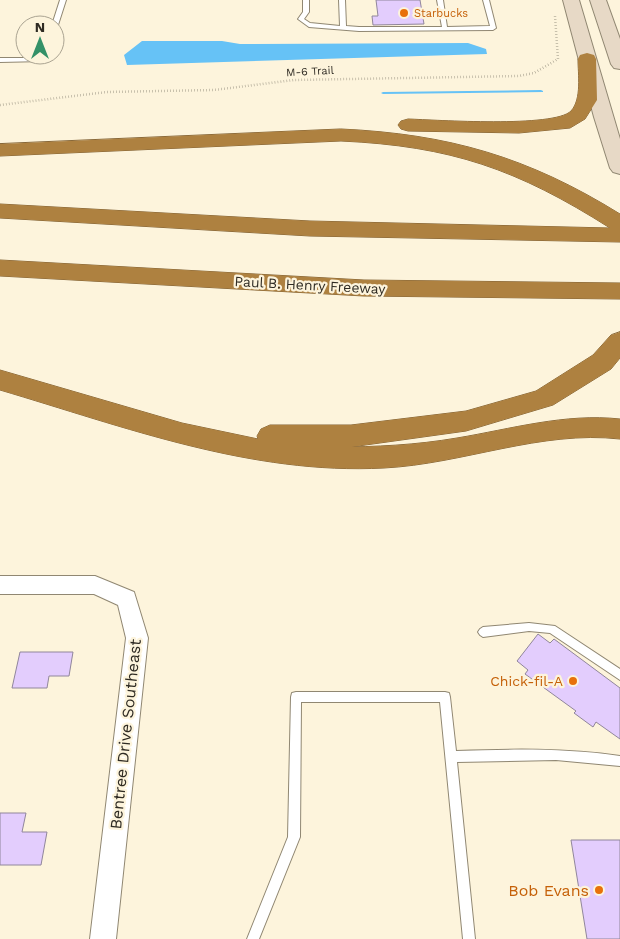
<svg xmlns="http://www.w3.org/2000/svg" width="620" height="939" font-family="'Work Sans',sans-serif">
<rect width="100%" height="100%" fill="#fdf4dc"/>
<!-- water -->
<path fill="#66c2f6" d="M142 41H222L240 44 468 43 486 49 487 54 127 65 124 55Z"/>
<g fill="none" stroke-linecap="round" stroke-linejoin="round">
<!-- stream -->
<path fill="#66c2f6" fill-rule="evenodd" d="M541 90 543 91V92L383 94 381 93 383 92Z"/>
</g>
<!-- building -->
<path fill="#e3cdfd" stroke="#90869b" d="M376 0H420L424 24 373 25 372 16H378Z
M538 634 550 643 554 639 620 688V739L596 722 593 727 574 713 576 711 525 674 528 670 517 661Z
M20 652H73L69 676H49L47 688H12Z
M0 813H26L22 832H47L41 865H0Z
M571 840H620V939H587Z"/>
<g fill="none" stroke-linecap="round" stroke-linejoin="round">
<defs>
<path id="lane" d="M60 0H66L58 25 55 27V25H52Z
M303 0H309V12L304 19 310 23 340 26 339 0H345L346 26 359 27H442L437 0H443L447 27 490 26 483 0H489L496 28 493 30 359 31 309 27 298 19 303 12Z
M41 55H47L44 61 0 62V58H40Z
M529 623 555 626 620 669V680L550 633 529 631 483 637 480 635 478 632 480 629 483 627Z
M296 692H445L449 693 450 697 456 751C511 749 565 748 620 756V766L556 760 457 762 475 939H463L440 702H301L300 837 259 939H247L288 837 291 697 292 693Z"/>
<path id="street" d="M0 576H95L134 592 148 638 116 939H90L126 638 118 605 94 594H0Z"/>
<path id="secondary" d="M563 0H579L620 139V174L613 172 610 168 594 117Z
M590 0H606L620 39V69L614 68 611 64Z"/>
<path id="highway" d="M587 53 594 55 596 59 597 100 585 119 570 128 519 133 408 131 401 129 398 125 401 121 408 119C436 120 554 128 571 111 582 99 578 74 578 59L580 55Z
M341 129C449 134 528 157 620 214V242L310 236 0 218V204L310 221 610 228C517 169 451 146 341 141L0 156V144Z
M0 260 364 280 620 283V299L364 296 0 276Z
M620 332V358L611 369 553 405 466 431 351 447H334C376 447 416 445 457 438 511 429 565 413 620 419V439C541 430 463 464 384 468 251 475 125 427 0 390V370L182 423 258 439 257 436 261 429 270 425H351L466 411 536 391 593 355 611 335Z"/>
</defs>
<!-- lane casing -->
<use href="#lane" stroke="#908772" stroke-width="2"/>
<!-- street casing -->
<use href="#street" stroke="#908772" stroke-width="2"/>
<!-- secondary casing -->
<use href="#secondary" stroke="#908772" stroke-width="2"/>
<!-- highway casing -->
<use href="#highway" stroke="#826336" stroke-width="1"/>
<!-- path -->
<path stroke="#938d7d" stroke-width="2.5" stroke-dasharray="0.5 2.5" stroke-linecap="butt" d="M0 105 107 92 214 90 294 80 519 76 534 73 558 59 555 16"/>
<!-- lane -->
<use href="#lane" fill="#fff" fill-rule="evenodd"/>
<!-- street -->
<use href="#street" fill="#fff" fill-rule="evenodd"/>
<!-- secondary -->
<use href="#secondary" fill="#e7d9c6" fill-rule="evenodd"/>
<!-- highway -->
<use href="#highway" fill="#ae8140" fill-rule="evenodd"/>
</g>
<!-- markers -->
<g fill="#e8710a" stroke="#fdf4dc" stroke-width="2">
<circle cx="404" cy="13" r="5"/>
<circle cx="573" cy="681" r="5"/>
<circle cx="599" cy="890" r="5"/>
</g>
<g text-anchor="middle" stroke-width="4.5" stroke-linejoin="round" paint-order="stroke">
<!-- far-food labels -->
<g font-size="11" fill="#c56008" stroke="#fdf4dc" text-anchor="start">
<text x="414" y="17">Starbucks</text>
</g>
<!-- far-street labels -->
<g font-size="11" fill="#2f2b23" stroke="#fdf4dc">
<text transform="translate(310 71) rotate(-3)" y="4">M-6 Trail</text>
</g>
<!-- street labels -->
<g font-size="14" fill="#2f2b23" stroke="#fdf4dc">
<text transform="translate(310 285) rotate(3)" y="5">Paul B. Henry Freeway</text>
</g>
<!-- food labels -->
<g font-size="14" fill="#c56008" stroke="#fdf4dc" text-anchor="end">
<text x="563" y="686">Chick-fil-A</text>
</g>
<!-- near-street labels -->
<g font-size="16" fill="#2f2b23" stroke="#fdf4dc">
<text transform="translate(125 734) rotate(-84)" y="6">Bentree Drive Southeast</text>
</g>
<!-- near-food labels -->
<g font-size="16" fill="#c56008" stroke="#fdf4dc" text-anchor="end">
<text x="589" y="896">Bob Evans</text>
</g>
</g>
<!-- north arrow -->
<g transform="translate(40 40)"><circle r="24" fill="#fdf4dc" stroke="#aba492"/>
<path d="M0-4L9 19L0 12L-9 19Z" fill="#349168"/>
<text y="-8" font-size="14" font-weight="bold" text-anchor="middle" fill="#2f2b23">N</text>
</g>
</svg>
